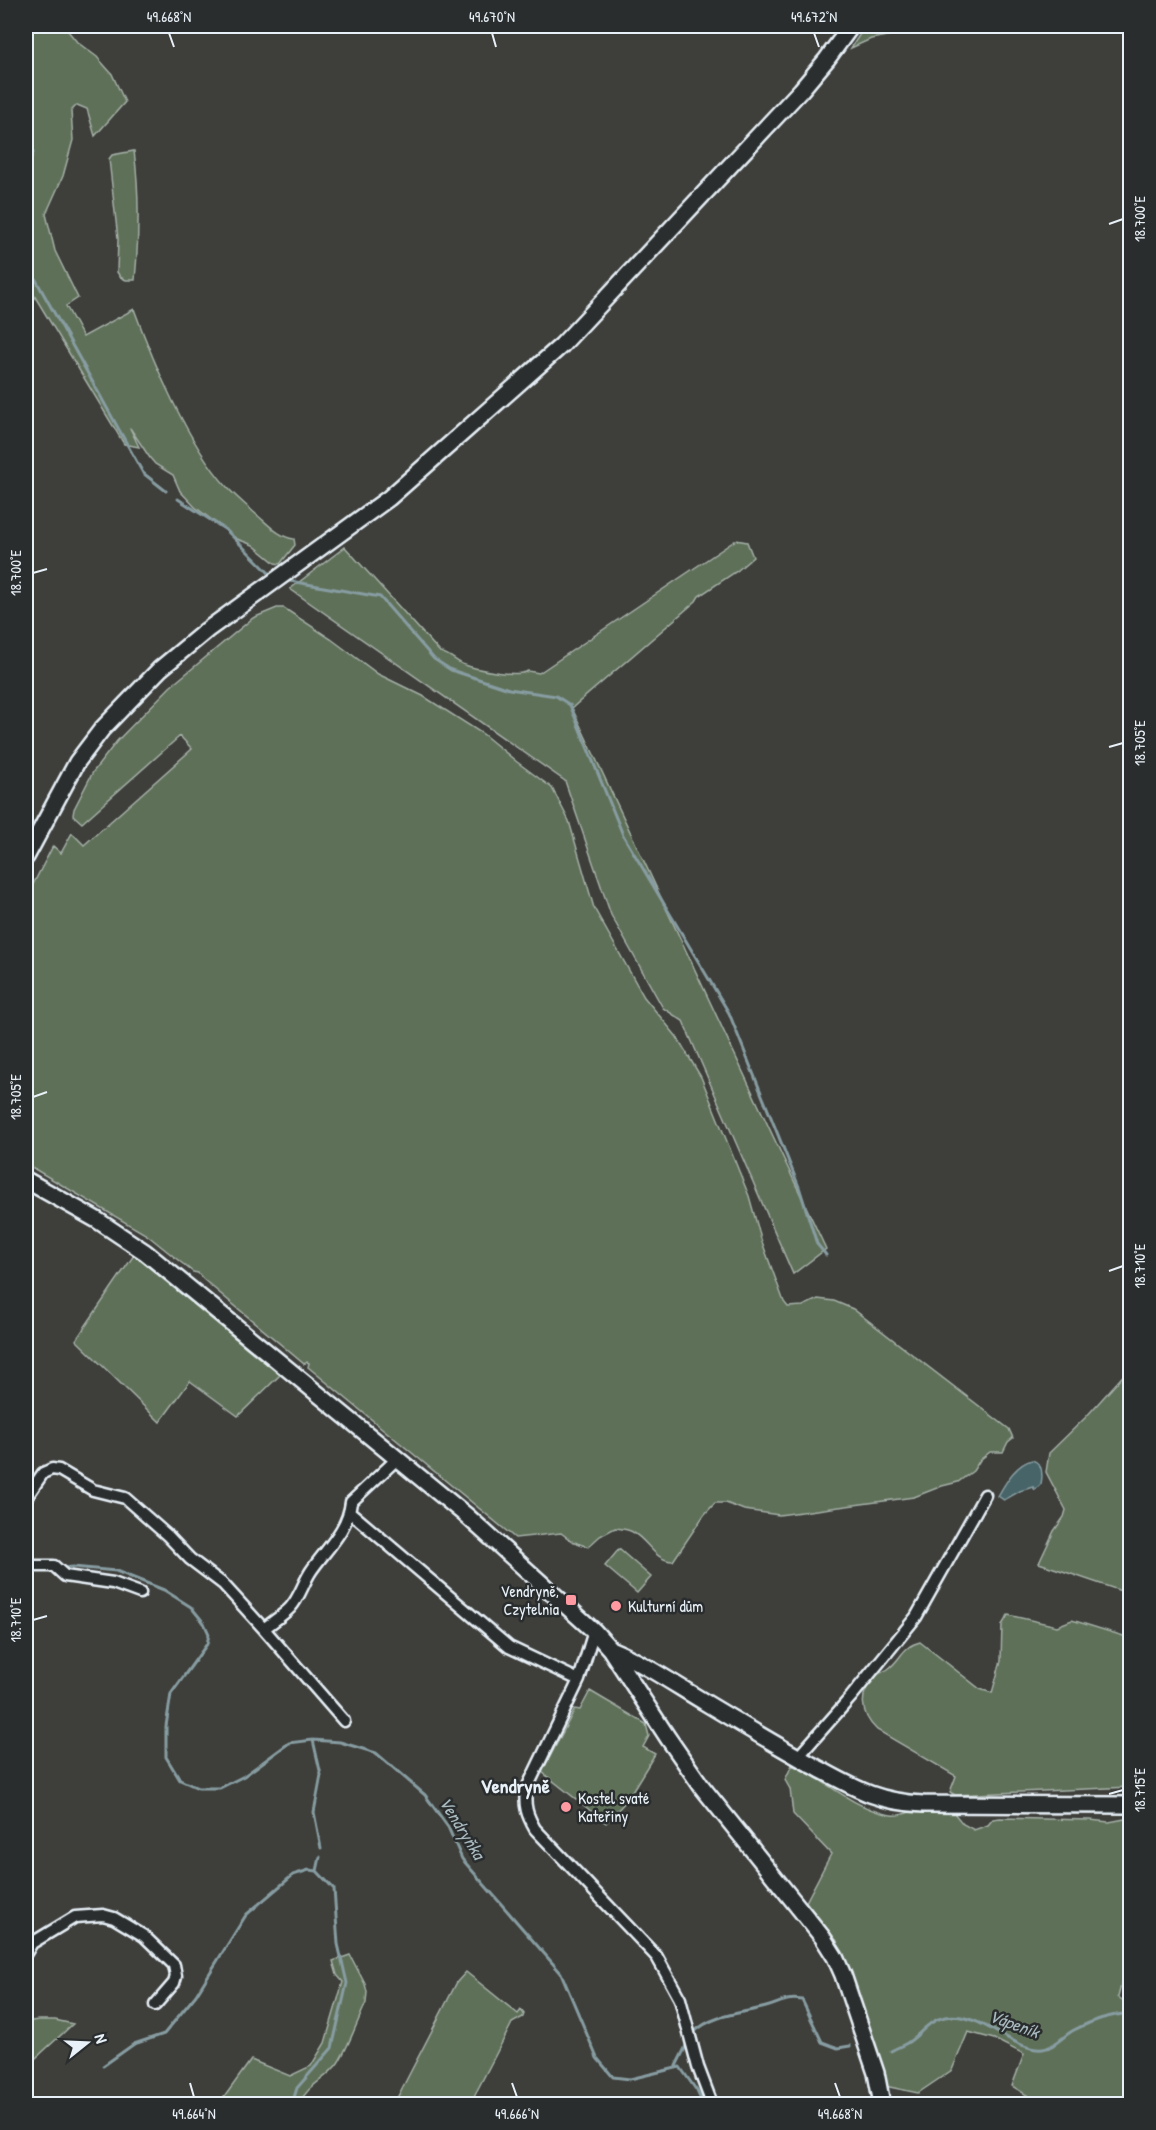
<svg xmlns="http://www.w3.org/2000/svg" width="1156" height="2130" font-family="'Patrick Hand',sans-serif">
<rect width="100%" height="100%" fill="#3e3e3a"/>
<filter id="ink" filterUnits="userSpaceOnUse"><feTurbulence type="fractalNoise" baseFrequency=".0167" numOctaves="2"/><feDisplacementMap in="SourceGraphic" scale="12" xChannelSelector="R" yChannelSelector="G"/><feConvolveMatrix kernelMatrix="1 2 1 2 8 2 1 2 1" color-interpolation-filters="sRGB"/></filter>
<g filter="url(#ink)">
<!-- green -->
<path fill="#5f7058" stroke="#a4b0a8" stroke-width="1.5" d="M26 26H64L77 42 97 57 112 74 125 102 95 136 87 109 77 105 71 111 73 140 63 176 46 214 55 251 78 298 66 306 83 337 134 309C154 364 188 444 227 487 236 497 247 506 257 515 269 525 279 537 294 539L295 545 280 564 275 563 253 545 237 539 195 507 180 491 173 475 155 464 150 458 130 428 139 447 124 444 26 282Z
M865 26H921L912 31 871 39 851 48Z
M134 151C140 194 139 236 135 280H126L120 277 117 272 118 239 109 159 112 155Z
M736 540 747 542 753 557 737 571 699 596 696 601 572 708 826 1249 793 1274 683 1021 663 1008 611 915 565 781 290 589 345 547 440 652C449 654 454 660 462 664 475 669 515 678 528 671L539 673Z
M277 608H284L331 639 378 674 423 696 483 734 517 762 552 788 569 821 594 908 644 997 677 1037 701 1077 749 1196 761 1239 784 1302 788 1307 803 1306 818 1299 834 1301 853 1309 1009 1429 1013 1438 1008 1442 1003 1452H990L980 1460 973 1471 958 1482 942 1486 914 1497 779 1515 744 1510 726 1503H715L704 1515 673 1561C655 1561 648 1541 634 1533 629 1529 621 1529 615 1528L600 1536 588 1547 572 1541 561 1533 515 1538 308 1367 309 1363 307 1362 304 1364 203 1279 198 1273 193 1272 147 1235 26 1164V898L53 846 61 853 72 833 84 845 192 749 180 736 82 823 73 815 74 809 93 772 117 741 170 687 253 618Z
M134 1255 280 1375 238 1416 190 1381 160 1422 76 1340Z
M1130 1368V1594L1039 1563 1054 1531 1064 1517 1066 1510 1046 1472 1049 1453 1085 1418Z
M619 1549 651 1577 637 1593 605 1566Z
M1008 1615 1057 1626 1072 1620 1130 1638V1787L955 1795 950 1792 956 1776 877 1730C860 1714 858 1692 876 1676 879 1672 884 1672 888 1669 902 1659 901 1647 920 1642L980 1689 992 1693 1001 1661 1002 1625Z
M590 1691 646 1724 649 1736 643 1747 655 1754 626 1801 606 1823 542 1772 575 1709 580 1710Z
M792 1765C826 1779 853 1809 891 1815 903 1817 911 1810 922 1809 933 1808 943 1813 954 1813L963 1824 974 1830 988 1825 993 1819 1000 1818 1090 1820 1109 1822 1130 1818V1952L1118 1997 1124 2001 1130 2000V2104H1041L1012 2086 1024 2054 994 2039 968 2032 952 2070 918 2093 885 2086 837 1951V1941L806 1902 831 1854 793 1814 790 1789 785 1780Z
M350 1955 365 1984 367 1992 366 2003C357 2022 349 2046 338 2063 326 2080 308 2084 299 2104H216L225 2096 251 2060 290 2076 311 2066 325 2043 343 1982 337 1975 333 1961Z
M466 1972 518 2014 521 2010 524 2014 523 2017 512 2023 509 2029 470 2104H394L457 1982Z
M38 2020H55L73 2024 26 2067V2022Z"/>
<!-- water -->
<path fill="#476569" stroke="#879da2" stroke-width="1.5" d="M1032 1460C1043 1463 1043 1474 1041 1484L1035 1490 1033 1487 1020 1491 1004 1500 998 1496C1006 1482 1016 1464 1032 1460Z"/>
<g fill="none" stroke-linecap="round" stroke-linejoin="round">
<!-- stream -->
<path stroke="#879da2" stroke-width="3" d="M26 110 28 113 33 153 26 171
M26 262 143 473 166 491
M178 499 226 530 272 576
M284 580 380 597 434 659 451 670 509 689 556 696 570 705 623 835 729 1013 799 1187 817 1244 826 1255
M63 1568 73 1567 116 1571 164 1590 191 1607 204 1623 209 1634 207 1644 171 1694 166 1726V1757L180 1780 198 1788H220L244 1776 289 1743 313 1740 340 1742 376 1753 425 1795 448 1827 462 1859 561 1973 597 2058 613 2077 630 2079 680 2067 697 2091 703 2104
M26 1572 35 1571
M313 1740 321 1775 314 1812 321 1848
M694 2032C714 2014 740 2014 766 2007 781 2003 786 1997 802 2000L822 2042 838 2048 850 2046
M891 2051C896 2048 902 2046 907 2043 920 2035 929 2020 945 2017 979 2010 1014 2052 1043 2049 1054 2048 1064 2035 1074 2030 1096 2019 1106 2016 1130 2013
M103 2066 134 2044 164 2034 196 1995 246 1915 293 1875 309 1870 317 1871
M676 2066 686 2046
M292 2104 297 2088 332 2048 347 1983 338 1944 334 1889 317 1871 320 1857"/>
<defs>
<path id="street" d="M26 1498 43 1473 52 1469 59 1470 93 1490 125 1498 168 1536 190 1559 223 1584 264 1629C272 1622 282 1616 290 1608 300 1597 303 1583 311 1571 326 1549 348 1530 351 1502L398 1458
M350 1512 509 1647 579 1680
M26 1566H54L65 1576 113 1583 140 1593
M264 1629 344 1721
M594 1631 579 1680 526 1790C524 1806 527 1815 535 1829L657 1957 680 1999 698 2067 712 2104
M798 1757 851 1697 916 1617 985 1495
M26 1953 32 1943 75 1917 103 1915 114 1918 144 1936 174 1965 176 1976 174 1983 155 2005"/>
<path id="secondary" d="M26 857 77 762 102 729 160 669 207 630 389 498 562 345 801 90 827 59 851 26
M26 1180 97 1220 145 1252 467 1516 594 1631 610 1649 668 1738 702 1787 823 1938 835 1957 843 1975 876 2073 882 2104
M610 1649C644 1663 674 1684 706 1703 741 1724 776 1745 812 1765 853 1787 875 1802 923 1804L1130 1805"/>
</defs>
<!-- street casing -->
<use href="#street" stroke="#e8f1f8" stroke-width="15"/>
<!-- secondary casing -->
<use href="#secondary" stroke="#e8f1f8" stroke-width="20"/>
<!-- street -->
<use href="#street" stroke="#2a2d2e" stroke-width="10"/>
<!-- secondary -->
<use href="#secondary" stroke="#2a2d2e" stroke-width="15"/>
</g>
</g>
<!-- ticks -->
<path fill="none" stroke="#e8f1f8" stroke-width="2" d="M169 33 174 47M492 33 496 47M814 33 819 47M1109 224 1123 219M33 573 47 569M1109 747 1123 743M33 1097 47 1092M1109 1271 1123 1266M33 1620 47 1616M1109 1794 1123 1790M190 2083 194 2097M512 2083 517 2097M835 2083 840 2097"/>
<!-- markers -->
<g fill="#ff9aa2" stroke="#2a2d2e" stroke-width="2">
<rect x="565" y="1594" width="12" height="12" rx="3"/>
<circle cx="616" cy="1606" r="6"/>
<circle cx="566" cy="1807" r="6"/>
</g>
<g text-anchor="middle" stroke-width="5" stroke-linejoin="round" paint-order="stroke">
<!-- poi labels -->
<g font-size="16" fill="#e8f1f8" stroke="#2a2d2e" text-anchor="start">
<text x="559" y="1597" text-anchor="end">Vendryně,<tspan x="559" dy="18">Czytelnia</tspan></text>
<text x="628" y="1612">Kulturní dům</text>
<text x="578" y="1804">Kostel svaté<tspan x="578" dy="18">Kateřiny</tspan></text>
</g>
<!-- water labels -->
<g font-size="18" font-style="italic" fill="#a8b9bf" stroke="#2a2d2e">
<text transform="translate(462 1828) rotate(58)" y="6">Vendryňka</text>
<text transform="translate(1014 2024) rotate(20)" y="6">Vápeník</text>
</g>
<!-- quarter labels -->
<g font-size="20" font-weight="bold" fill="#e8f1f8" stroke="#2a2d2e">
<text x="515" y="1793">Vendryně</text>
</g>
</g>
<!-- margin -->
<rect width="1156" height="2130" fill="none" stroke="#2a2d2e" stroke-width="66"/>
<!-- north arrow -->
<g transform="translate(87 2043) rotate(72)" stroke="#2a2d2e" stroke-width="4.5" paint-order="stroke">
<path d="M0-4.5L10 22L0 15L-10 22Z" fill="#e8f1f8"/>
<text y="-9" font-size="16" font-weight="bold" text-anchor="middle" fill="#e8f1f8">N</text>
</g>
<rect x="33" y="33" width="1090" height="2064" fill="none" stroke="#e8f1f8" stroke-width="2"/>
<g font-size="15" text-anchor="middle" fill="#e8f1f8">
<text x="169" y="22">49.668°N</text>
<text x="492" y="22">49.670°N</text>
<text x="814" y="22">49.672°N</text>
<text transform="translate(1140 219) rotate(-90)" y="5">18.700°E</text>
<text transform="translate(16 573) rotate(-90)" y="5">18.700°E</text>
<text transform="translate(1140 743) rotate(-90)" y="5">18.705°E</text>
<text transform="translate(16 1097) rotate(-90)" y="5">18.705°E</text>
<text transform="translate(1140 1266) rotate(-90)" y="5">18.710°E</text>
<text transform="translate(16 1620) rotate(-90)" y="5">18.710°E</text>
<text transform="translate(1140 1790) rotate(-90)" y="5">18.715°E</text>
<text x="194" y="2119">49.664°N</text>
<text x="517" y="2119">49.666°N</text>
<text x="840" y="2119">49.668°N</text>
</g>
</svg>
